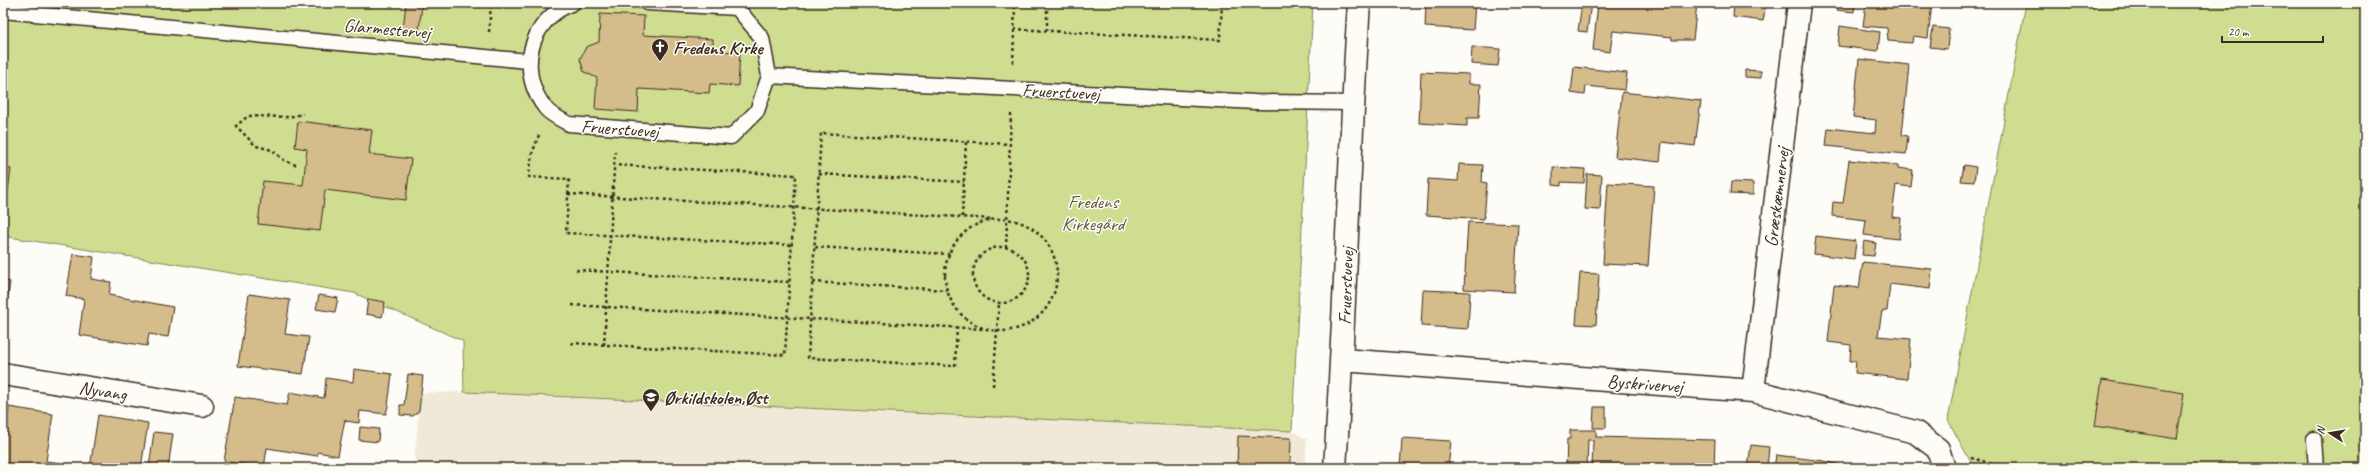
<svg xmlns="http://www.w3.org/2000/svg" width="2368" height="471" font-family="Caveat,sans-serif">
<rect width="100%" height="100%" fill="#fdfcf7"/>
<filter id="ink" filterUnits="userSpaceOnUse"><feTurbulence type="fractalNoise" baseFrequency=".025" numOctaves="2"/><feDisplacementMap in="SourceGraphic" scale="8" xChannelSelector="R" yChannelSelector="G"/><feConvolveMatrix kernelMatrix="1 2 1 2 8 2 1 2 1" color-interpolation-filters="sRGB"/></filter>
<g filter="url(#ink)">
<!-- built -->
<path fill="#f1e9d7" d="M464 392 1292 431 1307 439 1305 468H414L420 393Z"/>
<!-- green -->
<path fill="#cfdd91" stroke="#858458" d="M3 3H1313L1292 431 464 392 463 341 354 293 3 236Z
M2026 3H2365V468H1974L1948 420Z"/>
<!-- building -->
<path fill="#d5bc8b" stroke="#3b2a1e" d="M406 3 422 4 419 31 403 30Z
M1426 3H1475L1473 30 1425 27Z
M1582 3H1591L1587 32 1578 31Z
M1598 3H1697L1693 40H1672V37L1613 31 1610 52 1593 50Z
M1734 3H1766L1763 21 1733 17Z
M1837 3H1855L1854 12 1836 10Z
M1866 3H1932L1928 38 1913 36 1912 43 1888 41 1887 28 1863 26Z
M600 14 644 16 643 35 713 39V51L740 52 738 86 710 84 709 93 639 89 638 112 595 109 597 78 584 72 580 59 586 47 599 42Z
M1840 26 1880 32 1878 51 1838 46Z
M1933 27 1949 29 1947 49 1930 47Z
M1472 47 1500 49 1498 66 1471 64Z
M1859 59 1909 65 1902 135 1908 136 1906 154 1826 146 1828 128 1875 133 1876 120 1853 117Z
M1574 67 1627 73 1625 90 1586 86 1585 95 1571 93Z
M1745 70 1761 71V78L1745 77Z
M1421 72 1469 74V84H1481L1479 118H1467V126L1419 123Z
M1622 92 1701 101 1695 146 1662 142 1660 162 1615 157Z
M298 121 372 130 369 154 411 159 406 200 325 190 320 231 258 224 263 181 303 185 307 149 295 147Z
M1849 160 1898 165V168L1913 170 1911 187 1896 185 1892 217 1901 218 1899 239 1864 235 1866 220 1832 216 1833 202 1843 203Z
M1459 164 1483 165 1482 182 1487 183 1484 219 1426 215 1428 179 1458 181Z
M1964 165 1976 167 1974 182 1961 181Z
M1553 167 1585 169 1584 183 1561 182V186L1553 185Z
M3 168 11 169 6 205H3Z
M1587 174 1602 175 1600 210 1585 209Z
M1731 182 1753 183V195L1730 194Z
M1608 183 1654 186 1648 266 1603 264Z
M1468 222 1518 224 1514 292 1464 289Z
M1816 236 1856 241 1854 259 1814 254Z
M1864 241 1876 243 1874 256 1862 255Z
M3 246 8 247 4 262H3Z
M73 254 94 257 91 279 111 282 109 295 173 307 168 337 149 334 147 346 79 335 84 299 66 296Z
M1863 262 1932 269 1930 289 1890 284 1887 311H1882L1878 336 1911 339 1907 379 1855 373 1856 361H1850L1851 345 1828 342 1834 285 1859 288Z
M1580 273 1599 274 1596 325 1576 324Z
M3 280 10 282 6 309 3 308Z
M1423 290 1470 292 1468 329 1421 326Z
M249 294 290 300 285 334 309 337 303 374 238 366Z
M319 295 338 298 335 312 316 309Z
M368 299 385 302 382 317 366 314Z
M354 369 392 374 388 406 386 414 360 411 359 423 346 421 345 419 338 456 318 452 317 456 267 448 264 468 224 461 235 397 287 405 290 392 324 398 326 378 353 382Z
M408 374 423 376 419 411 413 416 400 415V405H404Z
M2102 380 2184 393 2177 439 2095 426Z
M9 407 53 414 46 461 61 463 60 468H3V445Z
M1594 407H1606V428H1593Z
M98 415 148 423 141 468H90Z
M360 427 379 429 378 442 359 440Z
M1570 430H1596V437L1715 440 1714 468H1592L1593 440H1588L1587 468H1566L1567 439H1570Z
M154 432 173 434 168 468 149 467Z
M1238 436 1291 438 1290 468H1237Z
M1402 438 1451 441 1448 468H1400Z
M1751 445 1769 447 1767 468H1748Z
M1776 455 1824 461 1840 465 1839 468H1774Z"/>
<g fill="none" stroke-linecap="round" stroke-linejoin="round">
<defs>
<path id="service" d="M573 3C529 19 516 72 546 109 551 115 562 120 569 124L731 137 757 111 769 76 762 38 737 8 647 3
M3 11 528 61
M769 76 1255 102 1353 103
M2314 439 2316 468"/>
<path id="minor" d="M1342 360 1753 391 1915 432 1938 449 1944 468
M3 374 202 406
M1753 391 1799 3
M1335 468C1345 313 1349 158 1359 3"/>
</defs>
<!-- service casing -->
<use href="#service" stroke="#3b2a1e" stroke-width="17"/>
<!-- minor casing -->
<use href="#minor" stroke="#3b2a1e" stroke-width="25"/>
<!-- path -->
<path stroke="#3b2a1e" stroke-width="2.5" stroke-dasharray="3 3" stroke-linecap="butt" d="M1186 3 1222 5
M1014 29 1220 40 1222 3
M1047 31V3
M489 32 491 3
M1013 63 1015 3
M539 135 532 154 529 177 569 179 566 233 792 245
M296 165 285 161 272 150 256 146 236 126 248 116 288 117 303 114
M819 174 964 182
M568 194 992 219
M962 217 966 142
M945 275a56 56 0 1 1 112 0a56 56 0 1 1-112 0Z
M815 247 950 254
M973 275a28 28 0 1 1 56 0a28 28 0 1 1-56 0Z
M1006 248 1011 114
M576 270 790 282
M813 282 947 290
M572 305 983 329
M957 327 955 366 808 358 821 133 1010 144
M571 343 785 355 796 175 614 165
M604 345 615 152
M993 386 999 303
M1971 458 2010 468"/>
<!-- service -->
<use href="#service" stroke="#fdfcf7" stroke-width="14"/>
<!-- minor -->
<use href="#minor" stroke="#fdfcf7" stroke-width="22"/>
</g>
</g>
<!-- icons -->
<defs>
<symbol id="church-pin" viewBox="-11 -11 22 30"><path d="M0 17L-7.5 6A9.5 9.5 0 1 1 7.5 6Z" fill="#3b2a1e" stroke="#fdfcf7"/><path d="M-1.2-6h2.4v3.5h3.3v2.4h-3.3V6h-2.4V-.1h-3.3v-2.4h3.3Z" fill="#fff"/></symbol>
<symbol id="school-pin" viewBox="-11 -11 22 30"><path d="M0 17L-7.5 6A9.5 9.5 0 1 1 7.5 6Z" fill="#3b2a1e" stroke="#fdfcf7"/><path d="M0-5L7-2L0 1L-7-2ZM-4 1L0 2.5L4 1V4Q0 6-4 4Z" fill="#fff"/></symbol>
</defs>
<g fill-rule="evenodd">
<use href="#church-pin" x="650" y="37" width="20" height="27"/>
<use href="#school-pin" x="641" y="387" width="20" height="27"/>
</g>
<g text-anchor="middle" stroke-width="3" stroke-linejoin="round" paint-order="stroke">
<!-- street labels -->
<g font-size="19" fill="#3b2a1e" stroke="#fdfcf7">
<text transform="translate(387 28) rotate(5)" y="7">Glarmestervej</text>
<text transform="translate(1061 91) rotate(3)" y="7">Fruerstuevej</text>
<text transform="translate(620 128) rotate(4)" y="7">Fruerstuevej</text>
<text transform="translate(1776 197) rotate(-83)" y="7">Græskæmnervej</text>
<text transform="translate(1345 286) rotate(-88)" y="7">Fruerstuevej</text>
<text transform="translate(1645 383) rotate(4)" y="7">Byskrivervej</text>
<text transform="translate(103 390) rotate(9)" y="7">Nyvang</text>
</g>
<!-- poi labels -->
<g font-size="19" font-weight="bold" fill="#3b2a1e" stroke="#fdfcf7" text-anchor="start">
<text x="673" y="54">Fredens Kirke</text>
<text x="664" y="404">Ørkildskolen,Øst</text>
</g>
<!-- park labels -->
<g font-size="19" fill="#60573b" stroke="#fdfcf7">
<text x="1093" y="208">Fredens<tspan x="1093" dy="22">Kirkegård</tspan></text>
</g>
</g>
<!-- margin -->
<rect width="2368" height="471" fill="none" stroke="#fdfcf7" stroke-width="16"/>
<rect x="8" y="8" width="2352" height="455" fill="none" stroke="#3b2a1e" stroke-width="1.5" filter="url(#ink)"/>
<!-- north arrow -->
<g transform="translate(2330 433) rotate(282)" stroke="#fdfcf7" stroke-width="3" paint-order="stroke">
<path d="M0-3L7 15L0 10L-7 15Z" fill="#3b2a1e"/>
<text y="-6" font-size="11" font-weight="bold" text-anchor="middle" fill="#3b2a1e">N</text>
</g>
<!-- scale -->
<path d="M2222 36v6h101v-6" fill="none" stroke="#3b2a1e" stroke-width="2"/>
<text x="2228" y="36" font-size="12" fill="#3b2a1e" stroke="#fdfcf7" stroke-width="3" paint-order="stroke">20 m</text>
</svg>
